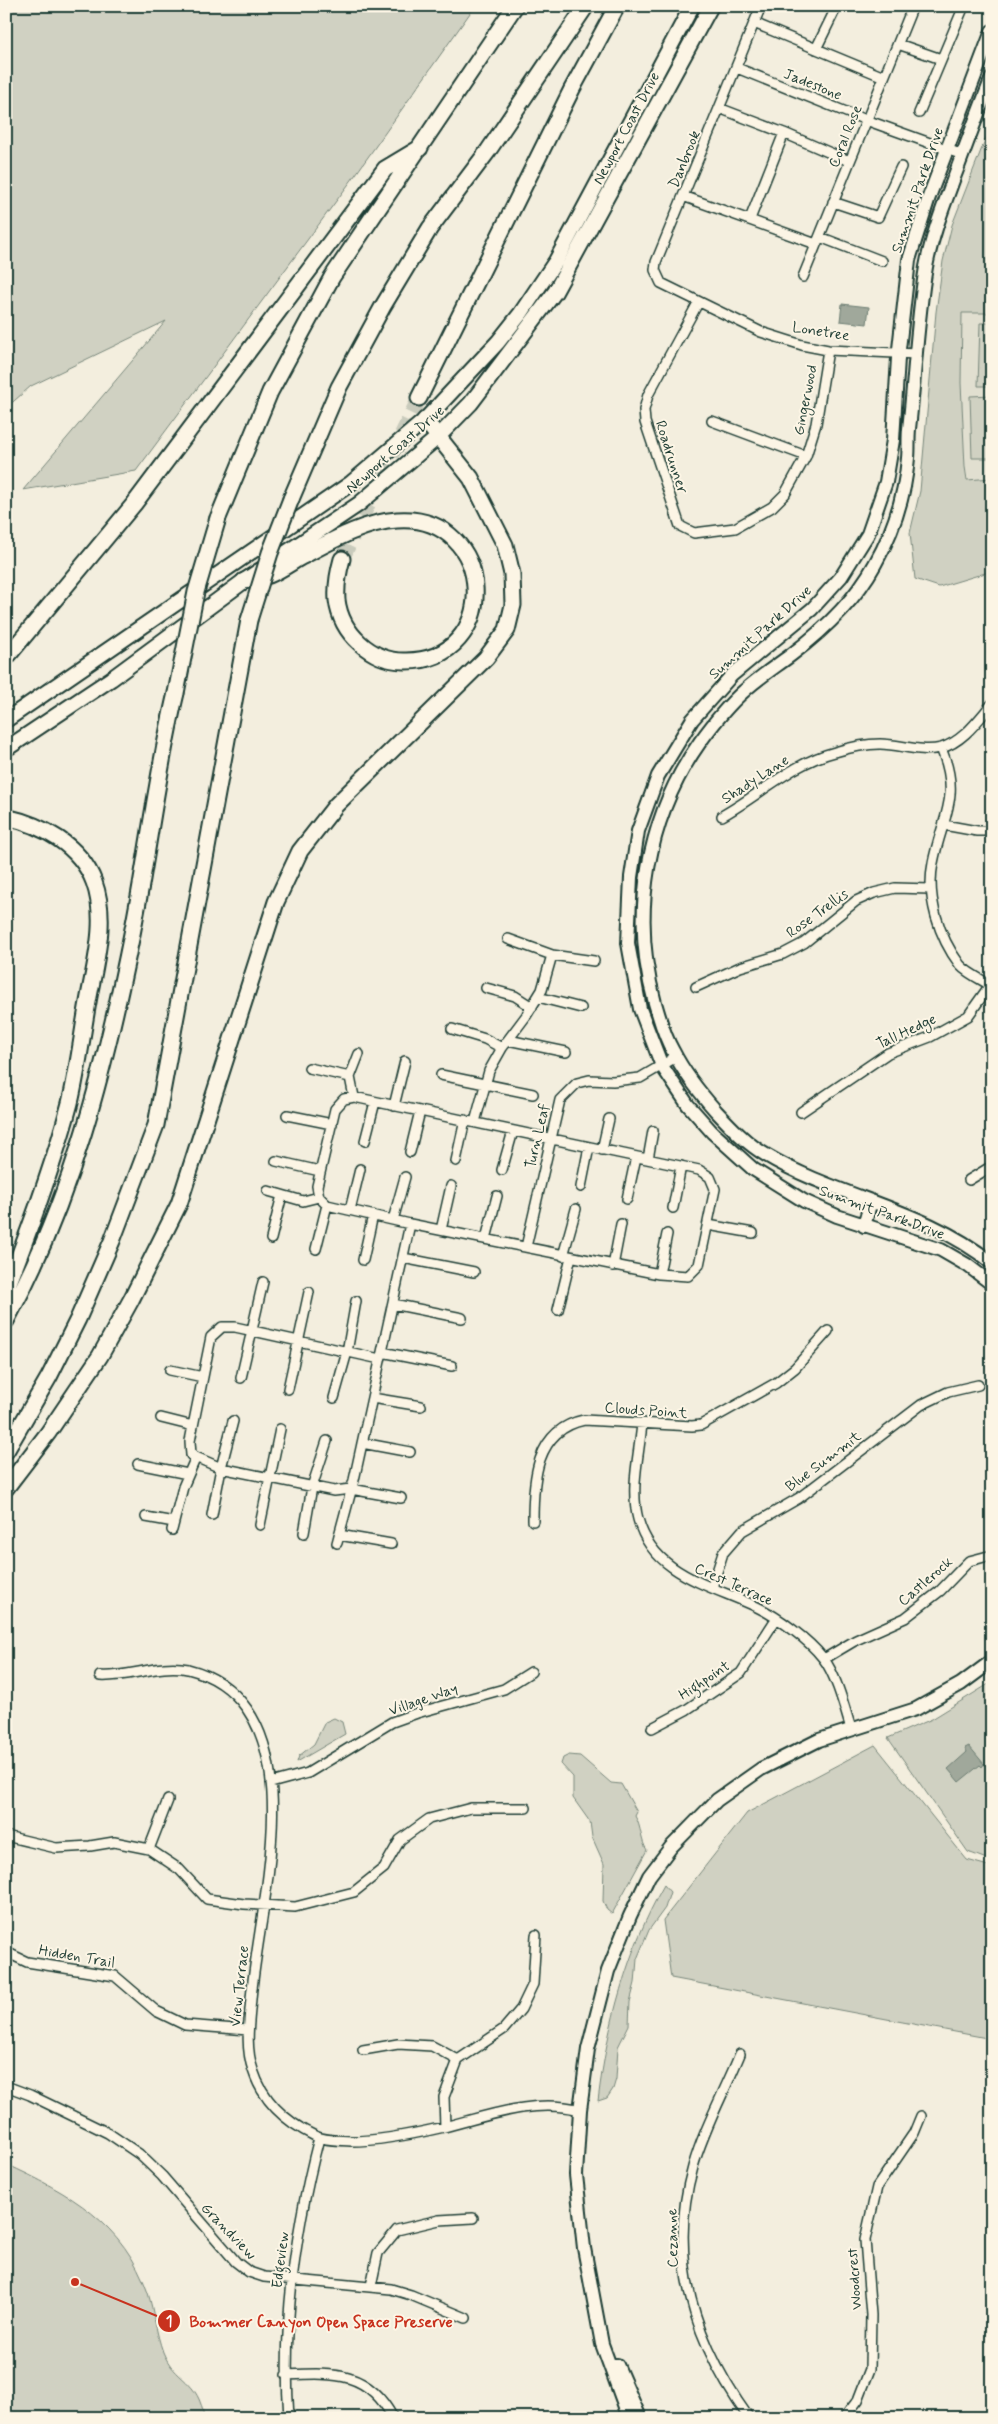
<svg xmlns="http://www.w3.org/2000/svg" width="998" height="2424" font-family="Mynerve,sans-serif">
<rect width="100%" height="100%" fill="#f3eede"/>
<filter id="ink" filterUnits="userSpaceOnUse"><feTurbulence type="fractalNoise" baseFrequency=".02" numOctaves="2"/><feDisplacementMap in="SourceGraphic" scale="10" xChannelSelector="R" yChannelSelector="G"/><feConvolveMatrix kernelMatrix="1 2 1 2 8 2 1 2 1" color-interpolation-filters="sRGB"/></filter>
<g filter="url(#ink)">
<!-- built -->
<path fill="#e1dfd0" d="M962 313H992V478L968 480 965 467 961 383Z"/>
<!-- green -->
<path fill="#d0d1c2" stroke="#78877b" d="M6 6H475L351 181 136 471 23 490 166 321 31 386 6 408Z
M992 122V313H962L961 383 965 467 967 480 992 478V571L939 587 915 579 910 533 920 491 936 312 943 261 952 225Z
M980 323H992V386H978Z
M992 395V458H972L970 396Z
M992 1682V1861L968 1852 888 1738 932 1719Z
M334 1718 342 1722 345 1734 297 1762 299 1756 314 1744 325 1722Z
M875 1745 967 1860 992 1867V2039L671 1978 663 1920 747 1813Z
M569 1755 580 1756 611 1783 621 1784 637 1812 635 1816C642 1828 640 1840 647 1850L612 1914 607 1910 603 1901 604 1864 592 1837 590 1822 573 1798V1777L561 1764 563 1758Z
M664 1885 670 1892 665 1908 649 1930 637 1959 635 1983 630 2002 629 2025 618 2047 616 2079 613 2089 607 2098 598 2101C607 2026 627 1950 664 1885Z
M6 2164C69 2193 124 2223 148 2293 154 2312 156 2333 163 2352 175 2382 199 2379 204 2418H6Z"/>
<!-- water -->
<path fill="#a0a89b" stroke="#6c7d72" d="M842 304 869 307 867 324 840 321Z
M969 1746 984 1764 982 1767 980 1765 959 1782 948 1769 967 1752 965 1748Z"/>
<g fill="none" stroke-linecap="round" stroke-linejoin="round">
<!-- highway-tunnel -->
<path stroke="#c9cbbc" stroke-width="15" stroke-dasharray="15 8" stroke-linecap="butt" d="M342 559 419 398"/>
<defs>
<path id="street" d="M761 6 656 262 655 270 661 283 761 332 802 345 828 350 917 354
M754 23 884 77
M898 44 941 59
M816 49 837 6
M737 68 866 120 963 155
M719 108 784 133 849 161
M919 113 964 6
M683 196 816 244
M833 202 878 217 901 167
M750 219 784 133
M820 237 882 261
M803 277 913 6
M698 303 648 395 644 410 645 422 680 526 694 533 735 528 772 507 785 494 806 456 816 424 828 350
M712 421 806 456
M941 748C962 798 942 816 933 863 926 897 939 937 960 965 967 973 982 980 992 986
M722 816C760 795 792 763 835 752 848 748 866 744 880 744 900 744 921 753 941 748 963 742 978 720 992 704
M944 825 977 831H992
M508 939 552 955 594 961
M696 987 740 967 783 954 804 943 856 901 874 893 895 888 930 889
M486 988 515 996 532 1007
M538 997 581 1008
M452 1029 485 1039 502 1048
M508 1040 566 1052
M309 1068 350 1077
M441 1075 533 1094
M354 1097 699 1170 710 1177 715 1189 699 1265 688 1276 659 1274 410 1224 327 1205 319 1197 317 1186 335 1109 344 1099Z
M354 1097 350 1077 359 1054
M394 1106 405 1061
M801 1112 888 1053 930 1037 968 1016 990 985
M287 1115 332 1124
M475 1122 489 1071 502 1048 526 1016 542 990 552 955
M365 1141 375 1102
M602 1150 609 1119
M410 1152 420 1111
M648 1159 653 1131
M276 1161 320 1171
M456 1161 465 1120
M502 1170 513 1131
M969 1180 992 1166
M581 1187 589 1147
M268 1191 303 1201 319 1197
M627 1199 636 1157
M673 1208 681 1166
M350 1210 360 1169
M393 1220 405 1177
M708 1225 753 1233
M441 1230 451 1186
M271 1239 282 1195
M486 1239 497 1196
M526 1247 560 1100 577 1083 589 1080 613 1081 640 1078 676 1057
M316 1249 327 1205
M563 1256 576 1209
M403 1258 474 1272
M363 1260 373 1215
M613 1266 621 1224
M659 1274 667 1234
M393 1304 462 1318
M558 1310 571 1257
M382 1352 452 1366
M380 1359 235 1327H222L211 1337 190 1441 191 1455 221 1468 334 1491 351 1489 401 1498
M170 1370 203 1377
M241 1378 263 1282
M288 1389 309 1292
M334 1398 347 1352 356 1301
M372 1398 421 1406
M161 1418 193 1426
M642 1424C639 1455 630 1489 638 1519 653 1575 711 1585 757 1607 778 1617 809 1640 823 1658 836 1674 845 1709 851 1729
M362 1443 410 1452
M138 1464 188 1474
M212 1515 221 1468 233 1421
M146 1517 174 1522
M533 1521C533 1481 535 1430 584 1420L692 1426 701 1425 776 1383 795 1368 828 1331
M260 1525 280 1429
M172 1530 183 1487 196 1457
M304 1533 312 1487 327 1441
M339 1535 391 1544
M337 1543 354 1480 410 1224
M712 1587 723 1553 742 1531 799 1498 921 1405 948 1392 978 1385
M824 1659 856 1640 905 1618 940 1591 969 1561 992 1555
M100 1676C129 1678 159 1663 188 1669 212 1675 233 1689 247 1709 298 1782 258 1915 251 1999 249 2022 245 2047 253 2070 263 2102 286 2122 315 2136 325 2141 340 2140 351 2141 381 2141 414 2134 444 2127 488 2116 534 2098 580 2110
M652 1728 686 1710 741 1673 776 1619
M271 1783 308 1773 392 1722 417 1713 504 1689 531 1672
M6 1836 56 1848 90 1846 114 1842 149 1849 179 1869 207 1899 244 1904 295 1907 354 1892 384 1868 400 1840 429 1819 471 1808H526
M149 1849 168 1800
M6 1952 27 1962 115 1976 156 2011 185 2025 248 2030
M363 2050 398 2044 432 2046 458 2060
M740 2054C725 2091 704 2128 693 2167 667 2258 695 2343 749 2418
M6 2086 30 2095 108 2133 139 2154 162 2176 236 2262 249 2272 264 2277 391 2289 411 2295 466 2318
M445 2127 444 2097 458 2060 504 2029 521 2009 533 1984 536 1935
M371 2286 378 2253 397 2230 439 2220 473 2218
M286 2375C333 2373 368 2370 393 2418
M289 2418C282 2323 295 2230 319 2138
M844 2418 858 2400 870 2369 871 2315 865 2240 877 2187 914 2133 921 2116"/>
<path id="secondary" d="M992 31 929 197 909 260 898 358 893 440 886 482 868 534 841 577 812 609 732 675 692 720 658 776 638 831 631 877 628 943 640 1009 662 1066 688 1105 712 1132 753 1169 804 1201 837 1216 941 1250 967 1265 992 1284
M992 78C979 110 967 143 955 175 944 205 932 235 926 267 917 320 915 375 909 429 908 438 909 448 908 458 905 495 893 532 875 564 855 601 824 630 791 655 775 667 758 678 744 691 727 706 713 724 700 742 647 817 630 914 655 1003 660 1019 664 1036 673 1051 684 1073 700 1093 716 1111 731 1127 747 1144 766 1155 838 1198 926 1209 992 1263
M864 1226 871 1201
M617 2365 640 2418
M629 2418 602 2344 584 2248 576 2175 580 2110 588 2049 608 1971 630 1916 649 1876 671 1847 717 1800 761 1769 819 1740 916 1709 961 1684 992 1661"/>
<path id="primary" d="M6 720 350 484 425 420 498 342 521 313 556 261 692 6
M6 749 111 679 244 581 359 504 438 437 471 403 555 292 711 6"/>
<path id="highway" d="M419 398 572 89 617 6
M291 499 339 387 383 306 430 228 488 151 586 6
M218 518 270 392 332 277 515 6
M244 581C252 579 261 578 269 575 279 571 289 564 299 558 328 543 363 522 397 520 497 513 503 663 404 661 371 661 341 633 337 600 336 586 338 573 342 559
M6 658 134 504 385 169 420 148
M6 817C42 825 80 845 94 882 108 920 95 963 88 1002 82 1035 78 1070 70 1103 53 1167 30 1229 6 1290
M6 1321C72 1200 105 1068 132 934 148 854 157 772 176 693
M6 1451 49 1377 78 1319 112 1241 156 1125 249 620
M6 1488 48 1433 100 1356 131 1300 179 1204 276 902 300 851 336 805 486 658 507 630 513 605 512 574 505 545 471 478 425 420"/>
</defs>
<!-- street casing -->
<use href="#street" stroke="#1f3d34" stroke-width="12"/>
<!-- secondary casing -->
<use href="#secondary" stroke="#1f3d34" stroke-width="16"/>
<!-- primary casing -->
<use href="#primary" stroke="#1f3d34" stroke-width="18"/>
<!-- highway casing -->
<use href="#highway" stroke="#1f3d34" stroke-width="19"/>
<!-- street -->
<use href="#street" stroke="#fcf5e5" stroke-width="9"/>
<!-- secondary -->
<use href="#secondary" stroke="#fcf5e5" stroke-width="12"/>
<!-- primary -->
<use href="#primary" stroke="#fcf5e5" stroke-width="14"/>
<!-- highway -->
<use href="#highway" stroke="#fcf5e5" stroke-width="15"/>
<defs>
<path id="highway-bridge" d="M249 620 270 553 291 499
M176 693 196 592 218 518"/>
</defs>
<!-- highway-bridge casing -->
<use href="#highway-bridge" stroke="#1f3d34" stroke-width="19" stroke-linecap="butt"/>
<!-- highway-bridge -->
<use href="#highway-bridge" stroke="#fcf5e5" stroke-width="15"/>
</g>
</g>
<g text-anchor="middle" stroke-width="4" stroke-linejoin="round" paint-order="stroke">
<!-- street labels -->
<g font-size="15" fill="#1f3d34" stroke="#fcf5e5">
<text transform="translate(813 84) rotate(22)" y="5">Jadestone</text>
<text transform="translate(626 128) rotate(-62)" y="5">Newport Coast Drive</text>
<text transform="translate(845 136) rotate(-68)" y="5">Coral Rose</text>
<text transform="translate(684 159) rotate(-68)" y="5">Danbrook</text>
<text transform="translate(917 190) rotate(-71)" y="5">Summit Park Drive</text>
<text transform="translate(821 331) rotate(9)" y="5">Lonetree</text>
<text transform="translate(805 400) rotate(-79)" y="5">Gingerwood</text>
<text transform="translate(395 449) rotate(-41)" y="5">Newport Coast Drive</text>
<text transform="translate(672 457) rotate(72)" y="5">Roadrunner</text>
<text transform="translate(760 632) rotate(-42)" y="5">Summit Park Drive</text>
<text transform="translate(755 779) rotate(-33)" y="5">Shady Lane</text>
<text transform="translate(817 913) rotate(-36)" y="5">Rose Trellis</text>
<text transform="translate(906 1031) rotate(-25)" y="5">Tall Hedge</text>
<text transform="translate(537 1136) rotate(-77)" y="5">Turn Leaf</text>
<text transform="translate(882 1212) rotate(20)" y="5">Summit Park Drive</text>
<text transform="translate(646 1410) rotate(4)" y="5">Clouds Point</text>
<text transform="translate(823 1461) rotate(-37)" y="5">Blue Summit</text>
<text transform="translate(925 1581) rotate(-41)" y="5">Castlerock</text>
<text transform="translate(734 1584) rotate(24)" y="5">Crest Terrace</text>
<text transform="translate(704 1680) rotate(-34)" y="5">Highpoint</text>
<text transform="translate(423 1699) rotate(-19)" y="5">Village Way</text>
<text transform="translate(77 1956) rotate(10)" y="5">Hidden Trail</text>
<text transform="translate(239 1986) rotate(-84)" y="5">View Terrace</text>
<text transform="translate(229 2231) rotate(46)" y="5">Grandview</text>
<text transform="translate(672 2238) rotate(-91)" y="5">Cezanne</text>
<text transform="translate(280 2260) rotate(-83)" y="5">Edgeview</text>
<text transform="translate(854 2279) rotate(-94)" y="5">Woodcrest</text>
</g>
</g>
<!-- callouts -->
<path fill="none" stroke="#c8321e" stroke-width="2" d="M75 2282L169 2321"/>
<g fill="#c8321e" stroke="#fcf5e5" stroke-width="2">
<circle cx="75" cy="2282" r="5"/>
<circle cx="169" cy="2321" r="12"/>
</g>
<g font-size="15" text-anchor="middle" font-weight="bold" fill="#fff">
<text x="169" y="2326">1</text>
</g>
<g font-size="16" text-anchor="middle" font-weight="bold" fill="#c8321e" stroke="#fcf5e5" stroke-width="4" stroke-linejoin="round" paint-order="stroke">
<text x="321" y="2327">Bommer Canyon Open Space Preserve</text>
</g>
<!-- margin -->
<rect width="998" height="2424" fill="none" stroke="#fcf5e5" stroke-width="25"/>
<rect x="12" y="12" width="973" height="2399" fill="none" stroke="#1f3d34" stroke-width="2" filter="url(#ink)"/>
</svg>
